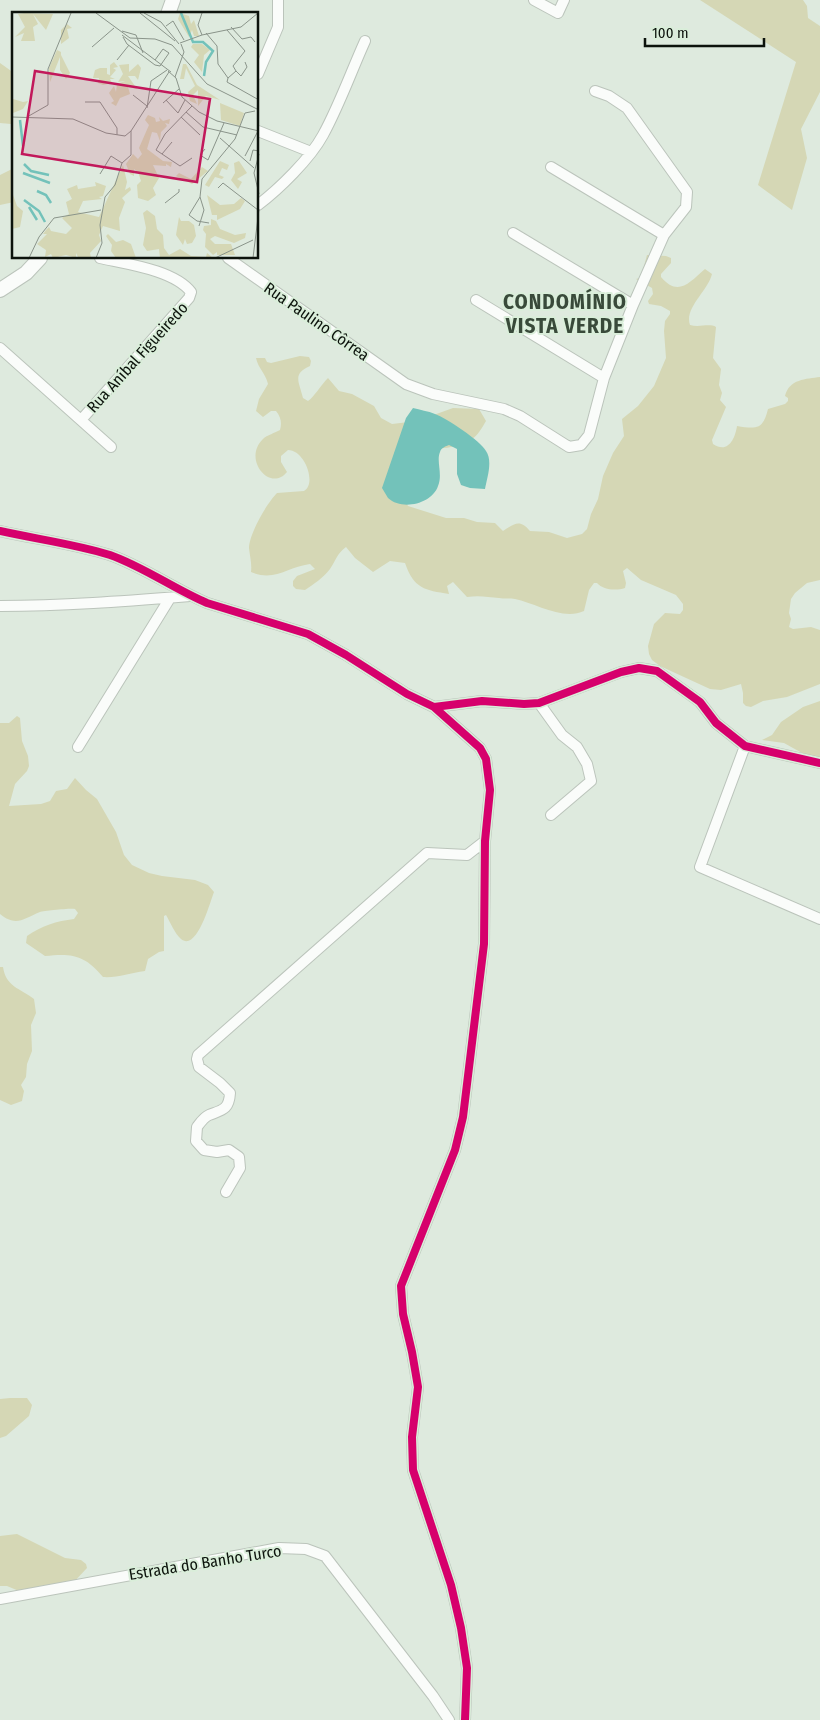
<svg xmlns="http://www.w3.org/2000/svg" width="820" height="1720" font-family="'Fira Sans Condensed',sans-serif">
<rect width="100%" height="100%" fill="#deeade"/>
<!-- green -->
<path fill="#d5d7b5" d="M700 0H803L807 6 808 18 820 26V92L801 129 807 158 792 210 758 185 796 62Z
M0 63 14 73V122L11 124 0 123Z
M14 168V202L0 205V175Z
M647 255 666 256 671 258V263L661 274V277C678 297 689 283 705 269L712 274C708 291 684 308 690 325 699 328 709 323 716 327L713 358 721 369 719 385 722 393 720 400 726 407 712 440 713 444C728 454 735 439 737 426 756 429 763 430 768 409L785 404 788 401V398L785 396C789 379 806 379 820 377V580L807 583 795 593 791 599 789 613 791 619 789 627 793 629 811 627 820 630V684L787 697 763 701 751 707 746 706 743 703V693L741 684 721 690 710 689 660 666 652 660 649 654 648 646 654 624 665 613 680 614 683 610V604L676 595 641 580 627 568 623 571 626 583 625 588C616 591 603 590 597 583H594L589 590 584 611C563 621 535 603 515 599 510 598 504 599 499 598 488 597 479 595 467 597L453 582 447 586 449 594C425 590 414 589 405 563L390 561 373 572 355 558 346 547C336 555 336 560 330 569 323 578 314 584 305 590L296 589 293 586V581L297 576 315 569 310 564C287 567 275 582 251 572 252 564 250 557 249 548 249 534 267 503 277 493L304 491C317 484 305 450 288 450L281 456V462L287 472C270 493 242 459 263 439 267 435 275 433 280 430 282 423 281 417 276 411H271L263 417 256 411 259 399 268 384C266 374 258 368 256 358H265L267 362 271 363 300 356 309 357 311 361 310 366C292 374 299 381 303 398L308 401C314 397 321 385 328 378L339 391 352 394 374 406 381 418 392 424 417 421 453 408 479 409 486 421C482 428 478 435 471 440 461 448 435 449 421 450L402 494 408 506 446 518H464L477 522 495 523 503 531C515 523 520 519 530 531L549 532 567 538 582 534 587 529 591 514 598 499 603 476 613 453 624 436 622 419 638 406 654 386 666 358 664 331 665 321 670 314V311L661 306 649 304 648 301 653 294 652 288 636 279 651 275 643 270Z
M820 701V763L784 743 762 740 772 735 781 722 803 707Z
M17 716 20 718 22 741 28 756 29 766 27 771 15 784 9 806 41 804 50 801 56 791 67 789 75 778 86 790 97 799 116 832 124 855 132 865 149 873 162 876 195 880 208 885 214 892C210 902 197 952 181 939 175 934 170 922 166 915L164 916V951L159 952 148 959 145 971C130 973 117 978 103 977 85 955 72 953 45 956L26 943 27 936C41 926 57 921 74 919L78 913 75 909C70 908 44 911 40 912 23 919 16 927 0 914V723H9Z
M0 967H3C6 987 20 988 34 999L36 1013 31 1025 32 1051 27 1064 26 1077 21 1085 24 1091 22 1101 11 1105 0 1100Z
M10 1398H27L32 1405 29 1416 6 1436 0 1438V1399Z
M17 1534 65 1558 81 1560 86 1564 87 1568 72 1584 19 1591 7 1586H0V1536Z"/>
<!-- water -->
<path fill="#73c2ba" d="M413 408C420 410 428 411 435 414 446 418 481 441 486 451 493 461 487 478 485 489L470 488 461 485 457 474V449L449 445C446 446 441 448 440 452 436 461 443 474 438 486 432 504 402 511 388 498 386 495 384 491 382 488L406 418Z"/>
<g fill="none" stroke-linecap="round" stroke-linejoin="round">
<defs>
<path id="minor" d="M534 0 558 13 564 0
M258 74 278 27V0
M258 131 311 152
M551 167 664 235
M258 205C279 189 310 159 323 135 339 106 351 72 365 41
M513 233 633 305
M228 258 406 384 433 394 504 409 520 416 569 447 581 445 589 435 604 378 633 305 664 235 686 207 687 192 627 108 609 96 595 91
M476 300 604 378
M0 348 111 447
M81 420 189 298 191 292C174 270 127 264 100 258
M0 531C36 539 75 544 110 555 144 567 174 589 207 603L308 634 346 655 407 694 434 707 482 701 524 704 539 703 621 672 639 668 657 671 700 702 716 723 745 746 820 763
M0 606C63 606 126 601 190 596
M539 703 562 735 577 747 587 764 591 781 551 815
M434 707 480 748 486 759 490 790 485 841 484 944 463 1117 455 1150 401 1286 403 1314 412 1352 418 1387 412 1437 413 1470 451 1585 461 1628 467 1668 465 1720
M745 746 700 867 820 919
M78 747 170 598
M226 1192 240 1168 239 1157 229 1150 217 1152 204 1150 196 1141 197 1127C200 1123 204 1117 209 1115 222 1110 229 1110 230 1093L220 1083 199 1067 197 1059 198 1055 427 853 467 855 485 841
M0 1599 279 1548 306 1549 325 1556 433 1696 449 1720"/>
<path id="secondary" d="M168 14 173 0
M0 290 26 273 40 258"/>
</defs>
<!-- minor casing -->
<use href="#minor" stroke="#bbc4bb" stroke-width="12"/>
<!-- secondary casing -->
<use href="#secondary" stroke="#bbc4bb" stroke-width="16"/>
<!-- minor -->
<use href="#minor" stroke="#fafcfa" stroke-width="10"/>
<!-- secondary -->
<use href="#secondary" stroke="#fafcfa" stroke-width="14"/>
<defs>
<path id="cycleway" d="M0 531C36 539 75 544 110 555 144 567 174 589 207 603L308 634 346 655 407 694 434 707 482 701 524 704 539 703 621 672 639 668 657 671 700 702 716 723 745 746 820 763
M434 707 480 748 486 759 490 790 485 841 484 944 463 1117 455 1150 401 1286 403 1314 412 1352 418 1387 412 1437 413 1470 451 1585 461 1628 467 1668 465 1720"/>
</defs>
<!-- cycleway casing -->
<use href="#cycleway" stroke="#daeeda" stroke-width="11"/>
<!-- cycleway -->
<use href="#cycleway" stroke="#d6006c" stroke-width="8"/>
</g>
<g text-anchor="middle" stroke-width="4" stroke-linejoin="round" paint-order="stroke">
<!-- street labels -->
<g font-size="16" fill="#0c130c" stroke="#daeeda">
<text transform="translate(317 321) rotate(35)" y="6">Rua Paulino Côrrea</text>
<text transform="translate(137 357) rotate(-48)" y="6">Rua Aníbal Figueiredo</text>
<text transform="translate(205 1562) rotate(-9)" y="6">Estrada do Banho Turco</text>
</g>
<!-- district labels -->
<g font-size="21" font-weight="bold" letter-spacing="1" fill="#394a3a" stroke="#daeeda">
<text x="565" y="309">CONDOMÍNIO<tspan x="565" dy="24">VISTA VERDE</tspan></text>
</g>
</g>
<!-- overview -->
<g transform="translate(12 12)">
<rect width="246" height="246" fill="#deeade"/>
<path d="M12 1 41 2 34 18 21 2 26 12 21 15 23 29H9L12 21 3 25 13 15 6 2ZM168 1 177 4 179 12 182 8 187 24H182L180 18 177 25 166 7ZM55 12 60 16 55 17 57 26 49 32V43L58 61 54 67 48 58V45L38 70 37 56 45 38 49 40V18ZM181 32H190L198 38 192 43 190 60 182 50 187 43 179 35ZM102 50 106 55 101 56 104 58 98 65 103 67H98L100 71 91 73 86 71 87 66H81L83 58 88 56H95V62L98 63V53ZM117 52V60L126 52 129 56 126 68 123 64H116L125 77 116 75 118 82 108 86 104 94 99 91 102 89 97 81 102 74 104 80 105 72 113 69 106 70 111 62 107 53ZM171 52H174L185 73 208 88 194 84 186 94V78L181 83 185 92 178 89 176 80 183 74 174 56 172 67H168ZM1 87 11 90 16 89 11 97 1 101ZM208 91 232 101 228 114 209 108ZM136 103 143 106 144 110 148 109 147 105 151 109 158 107 157 112 153 111 155 114 149 120 148 129 145 121 140 120 135 137 151 149 160 150 159 155 154 152V154L141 153 147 166 141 176 144 183 136 189 126 186 125 173 129 169 126 160 122 157V164L118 162 114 152 121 142 126 147 130 142 127 136 137 113 133 108ZM208 149 217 153 215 158 210 156 207 163 212 165 210 167 203 165 197 175 193 173ZM227 149 235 161 225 167 230 170 226 177 219 168 223 161 222 151ZM111 153 115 170 113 178 118 175 119 178 110 186 113 190 107 206 108 219 91 214 87 223 89 229 78 241 79 246 66 245 64 241V246L54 243 41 246 39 242 33 245 34 238 25 232 35 222H31L34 218 37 215 39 219 54 222 60 216 50 206 57 202 54 190 60 187 55 177 65 173 66 177 84 174 83 170 94 174 91 184 87 185 90 187 71 189 66 200 87 205ZM190 155 196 159 180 172 164 164 167 161 179 167ZM0 180 5 194 11 199 8 215 0 217ZM195 183 208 193 222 192 229 186 233 189 228 197 205 208V203H200ZM135 198 143 204 145 217 151 223 152 236 157 243 168 237 179 244 194 245 195 241 201 246H148L147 237 135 239 131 233 134 216 131 201ZM167 205 169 209H177L182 213 184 224 180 231 175 232 173 227 171 233 164 223ZM199 207 204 209 208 217 223 223 234 221 233 226 222 231 203 224 198 227 203 232H219L223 243H205V240L201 243 193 235 194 222 191 218 192 214 199 213ZM96 222 104 230 111 228 119 232 124 246H104L99 239 100 233 94 224Z" fill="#d5d7b5"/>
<path fill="none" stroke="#73c2ba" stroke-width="2.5" d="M169 1 181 30H191L201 39 194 50 192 64M8 108 11 134M12 152 19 159 37 163M11 161 38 171M25 179 34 183 39 191M12 188 27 199 33 210M17 195 25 208"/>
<path fill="none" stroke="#8a948a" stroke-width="1" d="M84 1 118 26 143 27 160 33 195 72 247 98M128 1 163 29M132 1 149 10 167 32M154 14 161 9 172 28M219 15 230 27 239 25 243 30M215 18 233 39 221 54 224 59M110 19 124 23 131 41M194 21 205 34 206 52 216 66 215 70 247 88M110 23 159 60M190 23 229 15 246 1M111 25 115 32 143 53 148 54 157 41 151 37 143 48M168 31 190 23 186 13 190 1M80 35 102 16M105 48 117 33M156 59 164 66 170 85 187 100 205 109 247 119M163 65 172 40 169 32M216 66 224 59 229 64 235 55 233 50M121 83 135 94M154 88 166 101 173 88M73 90H88L105 116V123M151 91 167 77M180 94 153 122 144 138 168 154 180 146M135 96 139 69 155 58M174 100 191 115 225 123M0 105 61 107 94 121 113 124 119 119M15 105 36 93V57L59 1M169 105 188 123M208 126 242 156M193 137 188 143 196 148 212 111M150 142 160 130M247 142 242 161 247 182M233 144 246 119M238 149 241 138 247 139M88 162 99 144 110 151M206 176 211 171 246 198M188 185 177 203 185 209 197 211M153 191 167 180V177M187 214 192 198 188 185 190 167 223 127 233 101 243 99M17 246 27 225 42 206 89 198M84 246 90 231 88 213 93 185 103 173 110 151 119 143V119L157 60M203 246 241 228M241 246 247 197"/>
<path fill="#c2185b" fill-opacity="0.15" stroke="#c2185b" stroke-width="2.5" d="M23 59 198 87 185 170 10 142Z"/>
<rect width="246" height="246" fill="none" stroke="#0c130c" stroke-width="2.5"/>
</g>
<!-- scale -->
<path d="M645 38v8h119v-8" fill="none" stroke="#0c130c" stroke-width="2.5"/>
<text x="652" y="38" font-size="15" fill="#0c130c" stroke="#daeeda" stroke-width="4" paint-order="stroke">100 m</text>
</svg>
